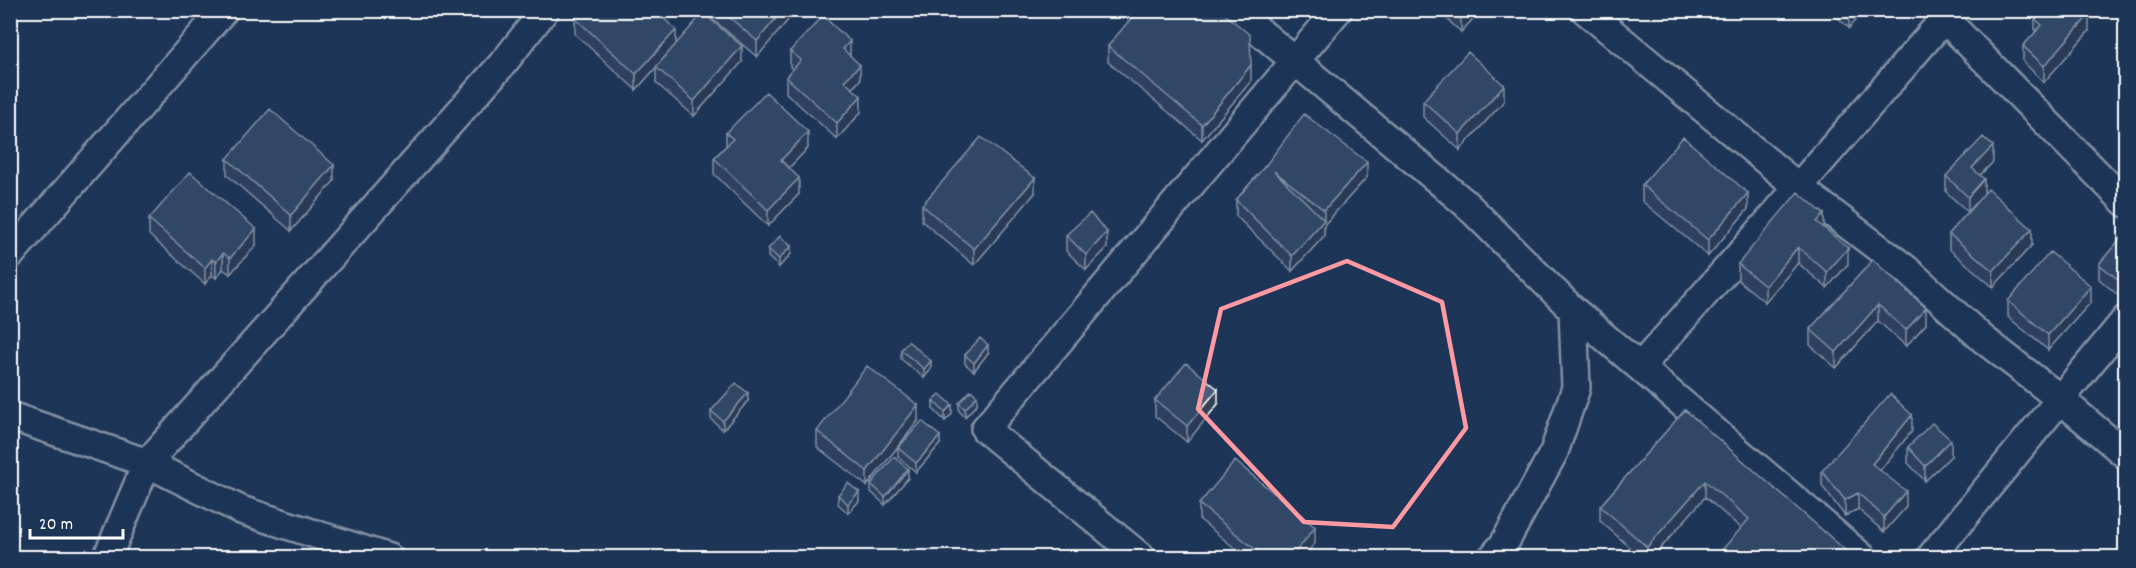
<svg xmlns="http://www.w3.org/2000/svg" width="2136" height="568" font-family="Dekko,sans-serif">
<rect width="100%" height="100%" fill="#1d3557"/>
<filter id="ink" filterUnits="userSpaceOnUse"><feTurbulence type="fractalNoise" baseFrequency=".0167" numOctaves="2"/><feDisplacementMap in="SourceGraphic" scale="12" xChannelSelector="R" yChannelSelector="G"/><feConvolveMatrix kernelMatrix="1 2 1 2 8 2 1 2 1" color-interpolation-filters="sRGB"/></filter>
<g filter="url(#ink)">
<g fill="none" stroke-linecap="round" stroke-linejoin="round">
<defs>
<path id="street" d="M1234 10 1465 203 1573 310 1863 558
M1585 10 1798 187 1906 269 1983 339 2059 398 2126 455
M1936 10 2126 203
M10 255 224 10
M1640 367 1750 243 1945 18
M10 416 147 463 241 510 389 558
M107 558 147 463 505 61 545 10
M1142 558 985 429 1338 10
M1492 558 1504 544 1554 452 1576 388 1573 310
M1930 558 2126 319"/>
</defs>
<!-- street casing -->
<use href="#street" stroke="#fff" stroke-width="32"/>
<!-- street -->
<use href="#street" stroke="#1d3557" stroke-width="27"/>
</g>
<!-- wall -->
<path fill="#405068" stroke="#fff" stroke-width="1.5" d="M702 10H793V14L757 57Z
M1437 10H1481L1461 32Z
M1829 10H1864L1849 28Z
M575 18 676 44 742 62 694 116 656 83V68L636 90 575 34Z
M2035 19 2089 31 2044 82 2023 62V46L2035 33Z
M1108 46 1251 81 1202 140 1108 62Z
M790 51 850 56 860 80 852 89 861 112 837 139 786 93V77L793 69 790 67Z
M1423 101H1504L1460 150 1423 117Z
M726 133 808 148 789 168 799 194 768 226 714 174V158L726 146Z
M227 159 334 181 291 231 227 175Z
M1993 162 1980 175 1984 194 2032 245 1993 287 1949 249V234L1968 212 1946 192V176Z
M1266 165 1367 177 1324 225V236L1292 271 1236 216V200Z
M1642 185 1748 209 1708 256 1642 201Z
M1035 193 974 265 922 221V205Z
M149 219 256 245 230 274 223 269 216 278 212 275 205 284 149 235Z
M1824 229 1848 264 1827 288 1798 263 1765 302 1738 280V264Z
M2126 232V302L2099 279V264Z
M1066 235 1107 248 1086 270 1066 251Z
M768 249 791 254 779 267 768 257Z
M1873 260 1926 324 1906 346 1878 321 1836 368 1810 345V329Z
M2008 301 2091 302 2048 350 2008 317Z
M901 350 931 369 924 378 901 359Z
M988 353 974 371 965 364V355Z
M1155 400 1218 404 1187 442 1155 416Z
M748 401 723 430 711 419V411Z
M933 401 952 414 945 421 933 409Z
M959 403 977 404 965 417 959 411Z
M1685 410 1852 558 1741 528 1705 497 1652 558H1642L1600 521V506Z
M918 421 867 486 817 447V431Z
M1912 431 1880 470 1906 507 1884 532 1858 509 1845 516 1822 486V471Z
M940 444 916 472 898 457V448Z
M1908 447 1951 456 1925 481 1908 463Z
M908 478 885 505 871 492V484Z
M838 495 859 501 848 513 838 504Z
M1199 504 1315 543 1303 558H1247L1199 519Z"/>
<!-- shaded-wall -->
<path fill="#344155" stroke="#fff" stroke-width="1.5" d="M783 10H793V14L757 57V41Z
M1467 10H1481L1461 32V16Z
M1850 10H1864L1849 28V12Z
M2089 15V31L2044 82V66Z
M676 30V45L636 90V74Z
M850 41V57L843 49Z
M742 46V62L694 116V101Z
M860 65V80L844 97V81Z
M1251 65V81L1202 140V125Z
M1504 85V101L1460 150V134Z
M861 96V112L837 139V123Z
M808 132V148L781 176V160Z
M1993 146V162L1972 183V168Z
M1367 162V177L1324 225V236L1292 271V256L1324 220V210Z
M334 165V181L291 231V215Z
M799 178V194L768 226V210Z
M1035 178V193L974 265V249Z
M1984 179V195L1968 212V197Z
M1748 193V209L1708 256V240Z
M1824 214V230L1817 222Z
M256 229V245L230 274V258Z
M2032 229V245L1993 287V271Z
M1107 232V248L1086 270V255Z
M791 246V254L779 267V259Z
M1798 247V263L1765 302V286Z
M1848 248V264L1827 288V272Z
M223 253V269L216 278V262Z
M212 259V275L205 284V268Z
M2091 286V302L2048 350V335Z
M1878 305V321L1836 368V352Z
M1926 308V324L1906 346V330Z
M988 345V353L974 371V363Z
M931 361V369L924 378V369Z
M1218 389V404L1187 442V426Z
M748 393V401L723 430V421Z
M977 396V404L965 417V409Z
M918 405V421L867 486V471Z
M952 405V414L945 421V412Z
M1912 415V431L1872 480V464Z
M940 436V444L916 472V463Z
M1951 440V456L1925 481V466Z
M908 469V478L885 505V497Z
M1705 481V497L1652 558H1647V547Z
M1906 491V507L1884 532V517Z
M859 492V501L848 513V504Z
M1858 493V509L1845 516V500Z
M1315 527V543L1303 558H1291Z"/>
<!-- building -->
<path fill="#4a5d79" stroke="#fff" stroke-width="1.5" d="M582 10H655L676 30 636 74 575 18Z
M721 10H783L757 41Z
M1138 10H1220L1250 35 1251 65 1202 125 1108 46Z
M1455 10H1467L1461 16Z
M2043 10H2084L2089 15 2044 66 2023 46 2042 25 2035 19Z
M703 13 742 46 694 101 656 67Z
M823 16 850 41 843 49 860 65 844 81 861 96 837 123 786 77 801 60 790 51Z
M1468 52 1504 85 1460 134 1423 101Z
M766 92 808 132 781 160 799 178 768 210 714 158 733 139 726 133Z
M270 109 334 165 291 215 227 159Z
M1304 114 1367 162 1324 210 1274 171 1324 220 1292 256 1236 200 1266 165Z
M981 137 1035 178 974 249 922 205Z
M1683 137 1748 193 1708 240 1642 185Z
M1983 137 1993 146 1972 168 1984 179 1968 197 1946 176Z
M190 172 256 229 230 258 223 253 216 262 212 259 205 268 149 219Z
M1988 189 2032 229 1993 271 1949 234Z
M1798 192 1824 214 1817 222 1848 248 1827 272 1798 247 1765 286 1738 264Z
M1090 213 1107 232 1086 255 1066 235Z
M2126 232V286L2099 264Z
M780 236 791 246 779 259 768 249Z
M2050 252 2091 286 2048 335 2008 301Z
M1873 260 1926 308 1906 330 1878 305 1836 352 1810 329Z
M980 338 988 345 974 363 965 355Z
M908 341 931 361 924 369 901 350Z
M1186 363 1218 389 1187 426 1155 400Z
M867 366 918 405 867 471 817 431Z
M736 383 748 393 723 421 711 411Z
M971 390 977 396 965 409 959 403Z
M940 394 952 405 945 412 933 401Z
M1890 394 1912 415 1872 464 1906 491 1884 517 1858 493 1845 500 1822 471Z
M1685 410 1852 556 1851 558H1715L1749 519 1705 481 1647 547 1600 506Z
M922 421 940 436 916 463 898 448Z
M1932 423 1951 440 1925 466 1908 447Z
M894 457 908 469 885 497 871 484Z
M1235 461 1315 527 1291 558H1266L1199 504Z
M848 483 859 492 848 504 838 495Z"/>
</g>
<!-- marked area -->
<path d="M0 0H2136V568H0ZM1347 261 1442 302 1466 428 1393 527 1304 522 1198 409 1221 309Z" fill="#1d3557" fill-opacity=".55" fill-rule="evenodd"/>
<path fill="none" stroke="#ff9aa2" stroke-width="4.5" stroke-linejoin="round" d="M1347 261 1442 302 1466 428 1393 527 1304 522 1198 409 1221 309Z"/>
<!-- margin -->
<rect width="2136" height="568" fill="none" stroke="#1d3557" stroke-width="36"/>
<rect x="18" y="18" width="2100" height="532" fill="none" stroke="#fff" stroke-width="2" filter="url(#ink)"/>
<!-- scale -->
<path d="M30 529v9h93v-9" fill="none" stroke="#ffffff" stroke-width="3"/>
<text x="39" y="529" font-size="18" fill="#ffffff" stroke="#1d3557" stroke-width="4.5" paint-order="stroke">20 m</text>
</svg>
